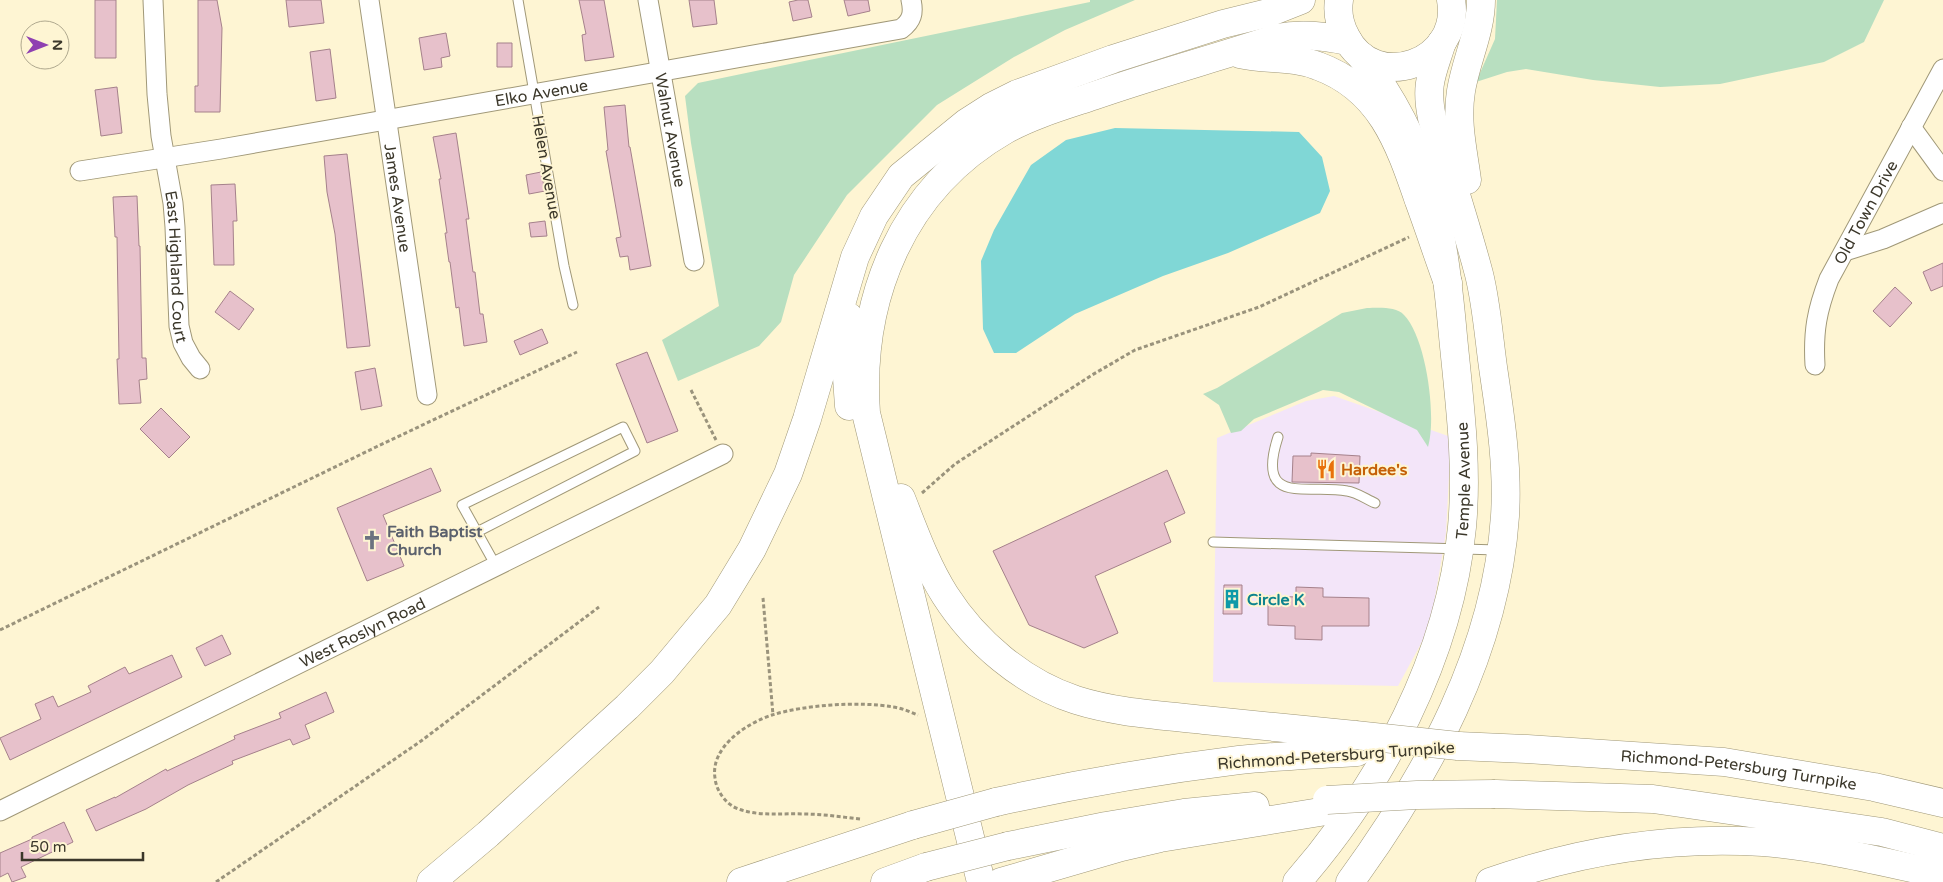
<svg xmlns="http://www.w3.org/2000/svg" width="1943" height="882" font-family="'Varela Round',sans-serif">
<rect width="100%" height="100%" fill="#fef5d3"/>
<!-- commercial -->
<path fill="#f3e5f9" d="M1334 396 1451 437 1446 533 1430 627 1398 686 1213 682 1217 438 1306 401Z"/>
<!-- green -->
<path fill="#b8dfc0" d="M1090 0H1135L1065 30 1014 57 937 105 847 195 794 275 781 322 759 346 678 381 662 340 719 306 691 143 685 96 698 83 1090 2Z
M1497 0H1884L1864 42 1824 62 1720 84 1660 87 1593 80 1526 69 1507 72 1476 82 1495 39Z
M1367 308C1378 308 1396 306 1404 315 1426 337 1437 417 1428 447L1417 430 1339 392 1323 390 1254 419 1241 431 1231 433 1219 405 1203 394 1217 388 1342 313Z"/>
<!-- water -->
<path fill="#80d7d6" d="M1115 128 1299 132 1322 157 1330 191 1320 213 1228 253 1163 276 1075 314 1016 353H994L983 329 981 261 994 230 1031 165 1066 140Z"/>
<!-- building -->
<path fill="#e7c1cb" stroke="#a5818b" d="M95 0H116V58H95Z
M198 0H217L222 28 220 112H195V86H198Z
M286 0H321L324 23 289 27Z
M579 0H604L614 57 585 61 582 35 586 34Z
M689 0H714L717 24 693 27Z
M798 0H808L812 17 793 21 789 2Z
M844 0H868L870 11 848 16Z
M446 33 450 56 441 58 442 67 424 70 419 38Z
M497 43H512V67H497Z
M330 49 336 98 316 101 310 52Z
M117 87 122 133 101 136 95 90Z
M625 105 629 147H630L651 266 630 270 628 256 620 257 616 238 621 237 606 151 608 150 604 107Z
M456 133 469 219H466L473 272H475L480 314H483L487 342 464 346 459 307 456 308 450 262H449L445 233H447L439 179H441L433 137Z
M347 154 370 346 347 348 335 234 327 192 324 156Z
M541 172 545 191 529 194 526 175Z
M235 184 237 221H233L234 265H214L211 185Z
M137 196 139 246H140L142 358H146L147 379 139 380 141 403 119 404 117 359H119L117 237H115L113 197Z
M545 221 547 236 531 237 529 223Z
M1943 263V286L1931 291 1923 272Z
M1895 287 1912 303 1890 327 1873 311Z
M230 291 254 309 239 330 215 312Z
M542 329 548 343 520 355 514 341Z
M647 352 678 431 647 443 616 364Z
M375 368 382 406 361 410 355 372Z
M161 408 190 437 169 458 140 429Z
M1311 453 1360 456 1359 483 1292 482 1293 456H1311Z
M431 468 441 491 383 515 404 566 367 581 337 508Z
M1167 470 1185 513 1164 523 1171 542 1095 576 1118 633 1084 648 1029 625 993 551Z
M1224 585H1242V614H1223Z
M1296 587 1323 588V597L1369 598V626H1322V640L1295 639V626L1268 625V596L1296 597Z
M222 635 231 654 205 666 196 648Z
M172 655 182 677 10 760 0 738 41 719 35 704 53 696 58 707 91 692 88 686 125 667 129 674Z
M326 692 334 712 305 725 310 738 293 745 290 739 232 761 233 764 188 785 146 809 96 831 86 810 115 797V798L166 769 167 771 235 739 234 736 281 718 279 713Z
M64 822 73 842 21 867 26 877 12 882 8 873 0 877V853L32 839V837Z"/>
<g fill="none" stroke-linecap="round" stroke-linejoin="round">
<defs>
<path id="service" d="M518 0 564 266 573 305
M1278 437C1255 508 1308 483 1347 491 1356 492 1366 499 1375 503
M477 532 635 451 623 427 462 505 496 566
M1213 542 1498 550"/>
<g id="minor">
<path id="s1" d="M153 0 157 94 161 136 173 203 175 227 179 326 183 343 191 358 200 369"/>
<path id="s2" d="M369 0 427 395"/>
<path id="s3" d="M648 0 694 261"/>
<path d="M1911 127 1943 171"/>
<path id="s4" d="M80 171 221 149 901 29C912 21 914 13 911 0"/>
<path d="M1845 251 1883 239 1943 213"/>
<path id="s5" d="M1815 365C1813 331 1817 310 1829 279L1943 69"/>
<path id="s6" d="M0 811 723 454"/>
</g>
<g id="primary">
<path d="M1339 0C1337 13 1340 26 1346 37 1375 94 1462 63 1451 0"/>
<path d="M1467 180C1463 150 1456 122 1461 91 1466 60 1481 31 1481 0"/>
<path id="s7" d="M1297 882C1381 786 1450 656 1462 527 1468 463 1459 399 1453 336 1443 226 1430 146 1361 56"/>
<path d="M1350 882C1428 775 1496 651 1505 516 1508 469 1501 421 1494 374 1489 341 1487 306 1479 274 1465 221 1448 170 1432 118 1425 84 1432 74 1442 42"/>
</g>
<g id="motorway">
<path d="M1240 54C1266 60 1293 56 1318 66 1381 89 1399 143 1419 201 1429 228 1438 256 1448 283"/>
<path d="M849 406 846 364 849 317"/>
<path d="M901 498C914 531 926 565 945 595 975 642 1023 683 1076 700 1117 713 1161 715 1204 720 1254 725 1305 730 1355 735"/>
<path id="s8" d="M1458 746 1527 749 1724 762 1874 787 1943 803"/>
<path d="M1495 794 1653 799 1882 832 1943 848"/>
<path d="M996 802C1077 784 1158 770 1239 760 1278 756 1318 754 1357 752"/>
<path d="M1008 846 1106 826 1184 813 1255 806"/>
<path d="M431 882 488 834 627 707 662 672 718 605 752 549 788 474 807 419 855 257 874 216 901 176 966 123 991 107 1017 94 1113 59 1223 24 1268 13 1301 0"/>
<path d="M741 882 913 825"/>
<path d="M885 882 926 867"/>
<path d="M981 882 866 413C858 298 902 189 1005 130 1032 115 1063 106 1093 96 1153 75 1216 58 1277 38 1302 33 1323 36 1348 41"/>
<path d="M1001 882 1121 847 1160 838 1320 812"/>
<path d="M1490 882C1578 851 1670 836 1763 842 1824 847 1884 862 1943 875"/>
</g>
</defs>
<!-- service casing -->
<use href="#service" stroke="#a09878" stroke-width="11"/>
<!-- minor casing -->
<use href="#minor" stroke="#a09878" stroke-width="21"/>
<!-- primary casing -->
<use href="#primary" stroke="#a09878" stroke-width="29"/>
<!-- motorway casing -->
<use href="#motorway" stroke="#a09878" stroke-width="29"/>
<!-- path -->
<path stroke="#9a937c" stroke-width="3" stroke-dasharray="4 2.5" stroke-linecap="butt" d="M691 390 716 440
M922 493 955 464 1092 375 1135 350 1259 307 1409 237
M763 598 773 715
M0 630 376 447 577 352
M860 819C841 817 822 814 803 814 780 813 758 817 736 808 725 803 716 790 715 778 710 747 747 723 772 715 804 705 860 701 893 707 902 708 910 712 918 715
M216 882 421 741 599 607"/>
<!-- service -->
<use href="#service" stroke="#fff" stroke-width="9"/>
<!-- minor -->
<use href="#minor" stroke="#fff" stroke-width="19"/>
<!-- primary -->
<use href="#primary" stroke="#fff" stroke-width="28"/>
<!-- motorway -->
<use href="#motorway" stroke="#fff" stroke-width="28"/>
<defs>
<path id="motorway-bridge" d="M1355 735 1458 746
M1327 800 1417 795 1495 794
M913 825 996 802
M926 867 1008 846"/>
</defs>
<!-- motorway-bridge casing -->
<use href="#motorway-bridge" stroke="#a09878" stroke-width="29" stroke-linecap="butt"/>
<!-- motorway-bridge -->
<use href="#motorway-bridge" stroke="#fff" stroke-width="28"/>
</g>
<!-- icons -->
<defs>
<symbol id="restaurant-bare" viewBox="-9 -9 18 18"><path d="M-5-6h1v4h1v-4h1v4h1v-4h1v5L-1.5 .5V6h-2V.5L-5-1ZM5-6V6H3V1.5H1.5Q1.5-4 5-6Z" fill="#e8710a" stroke="#fef5d3" stroke-width="2.5" paint-order="stroke"/></symbol>
<symbol id="church-bare" viewBox="-9 -9 18 18"><path d="M-1.2-6h2.4v3.5h3.3v2.4h-3.3V6h-2.4V-.1h-3.3v-2.4h3.3Z" fill="#6b7280" stroke="#fef5d3" stroke-width="2.5" paint-order="stroke"/></symbol>
<symbol id="building-bare" viewBox="-9 -9 18 18"><path d="M-4-6H4V6H1V3H-1V6H-4ZM-2.5-4.3h1.7v1.8h-1.7ZM.8-4.3h1.7v1.8H.8ZM-2.5-1h1.7V.8h-1.7ZM.8-1h1.7V.8H.8Z" fill="#0f9aa8" stroke="#fef5d3" stroke-width="2.5" paint-order="stroke"/></symbol>
</defs>
<g fill-rule="evenodd">
<use href="#restaurant-bare" x="1312" y="455" width="28" height="28"/>
<use href="#church-bare" x="358" y="526" width="28" height="28"/>
<use href="#building-bare" x="1218" y="585" width="28" height="28"/>
</g>
<g text-anchor="middle" stroke-width="4" stroke-linejoin="round" paint-order="stroke">
<!-- street labels -->
<g font-size="16" fill="#3b372a" stroke="#fef5d3">
<text dy="6" stroke="none"><textPath href="#s4" startOffset="468">Elko Avenue</textPath></text>
<text dy="6" stroke="none"><textPath href="#s3" startOffset="132">Walnut Avenue</textPath></text>
<text transform="translate(547 167) rotate(80)" y="6">Helen Avenue</text>
<text dy="6" stroke="none"><textPath href="#s2" startOffset="200">James Avenue</textPath></text>
<text dy="6" stroke="none"><textPath href="#s5" startOffset="164">Old Town Drive</textPath></text>
<text dy="6" stroke="none"><textPath href="#s1" startOffset="268">East Highland Court</textPath></text>
<text dy="6" stroke="none"><textPath href="#s7" startOffset="444">Temple Avenue</textPath></text>
<text dy="6" stroke="none"><textPath href="#s6" startOffset="404">West Roslyn Road</textPath></text>
<text transform="translate(1336 755) rotate(-4)" y="6">Richmond-Petersburg Turnpike</text>
<text dy="6" stroke="none"><textPath href="#s8" startOffset="282">Richmond-Petersburg Turnpike</textPath></text>
</g>
<!-- food labels -->
<g font-size="16" font-weight="bold" fill="#c56008" stroke="#fef5d3" text-anchor="start">
<text x="1341" y="475">Hardee's</text>
</g>
<!-- worship labels -->
<g font-size="16" font-weight="bold" fill="#5b616d" stroke="#fef5d3" text-anchor="start">
<text x="387" y="537">Faith Baptist<tspan x="387" dy="18">Church</tspan></text>
</g>
<!-- culture labels -->
<g font-size="16" font-weight="bold" fill="#0d838f" stroke="#fef5d3" text-anchor="start">
<text x="1247" y="605">Circle K</text>
</g>
</g>
<!-- north arrow -->
<g transform="translate(45 45) rotate(90)"><circle r="24" fill="#fef5d3" stroke="#b0a98f"/>
<path d="M0-4L9 19L0 12L-9 19Z" fill="#8f40b1"/>
<text y="-8" font-size="14" font-weight="bold" text-anchor="middle" fill="#3b372a">N</text>
</g>
<!-- scale -->
<path d="M22 852v8h121v-8" fill="none" stroke="#3b372a" stroke-width="2.5"/>
<text x="30" y="852" font-size="15" fill="#3b372a" stroke="#fef5d3" stroke-width="4" paint-order="stroke">50 m</text>
</svg>
